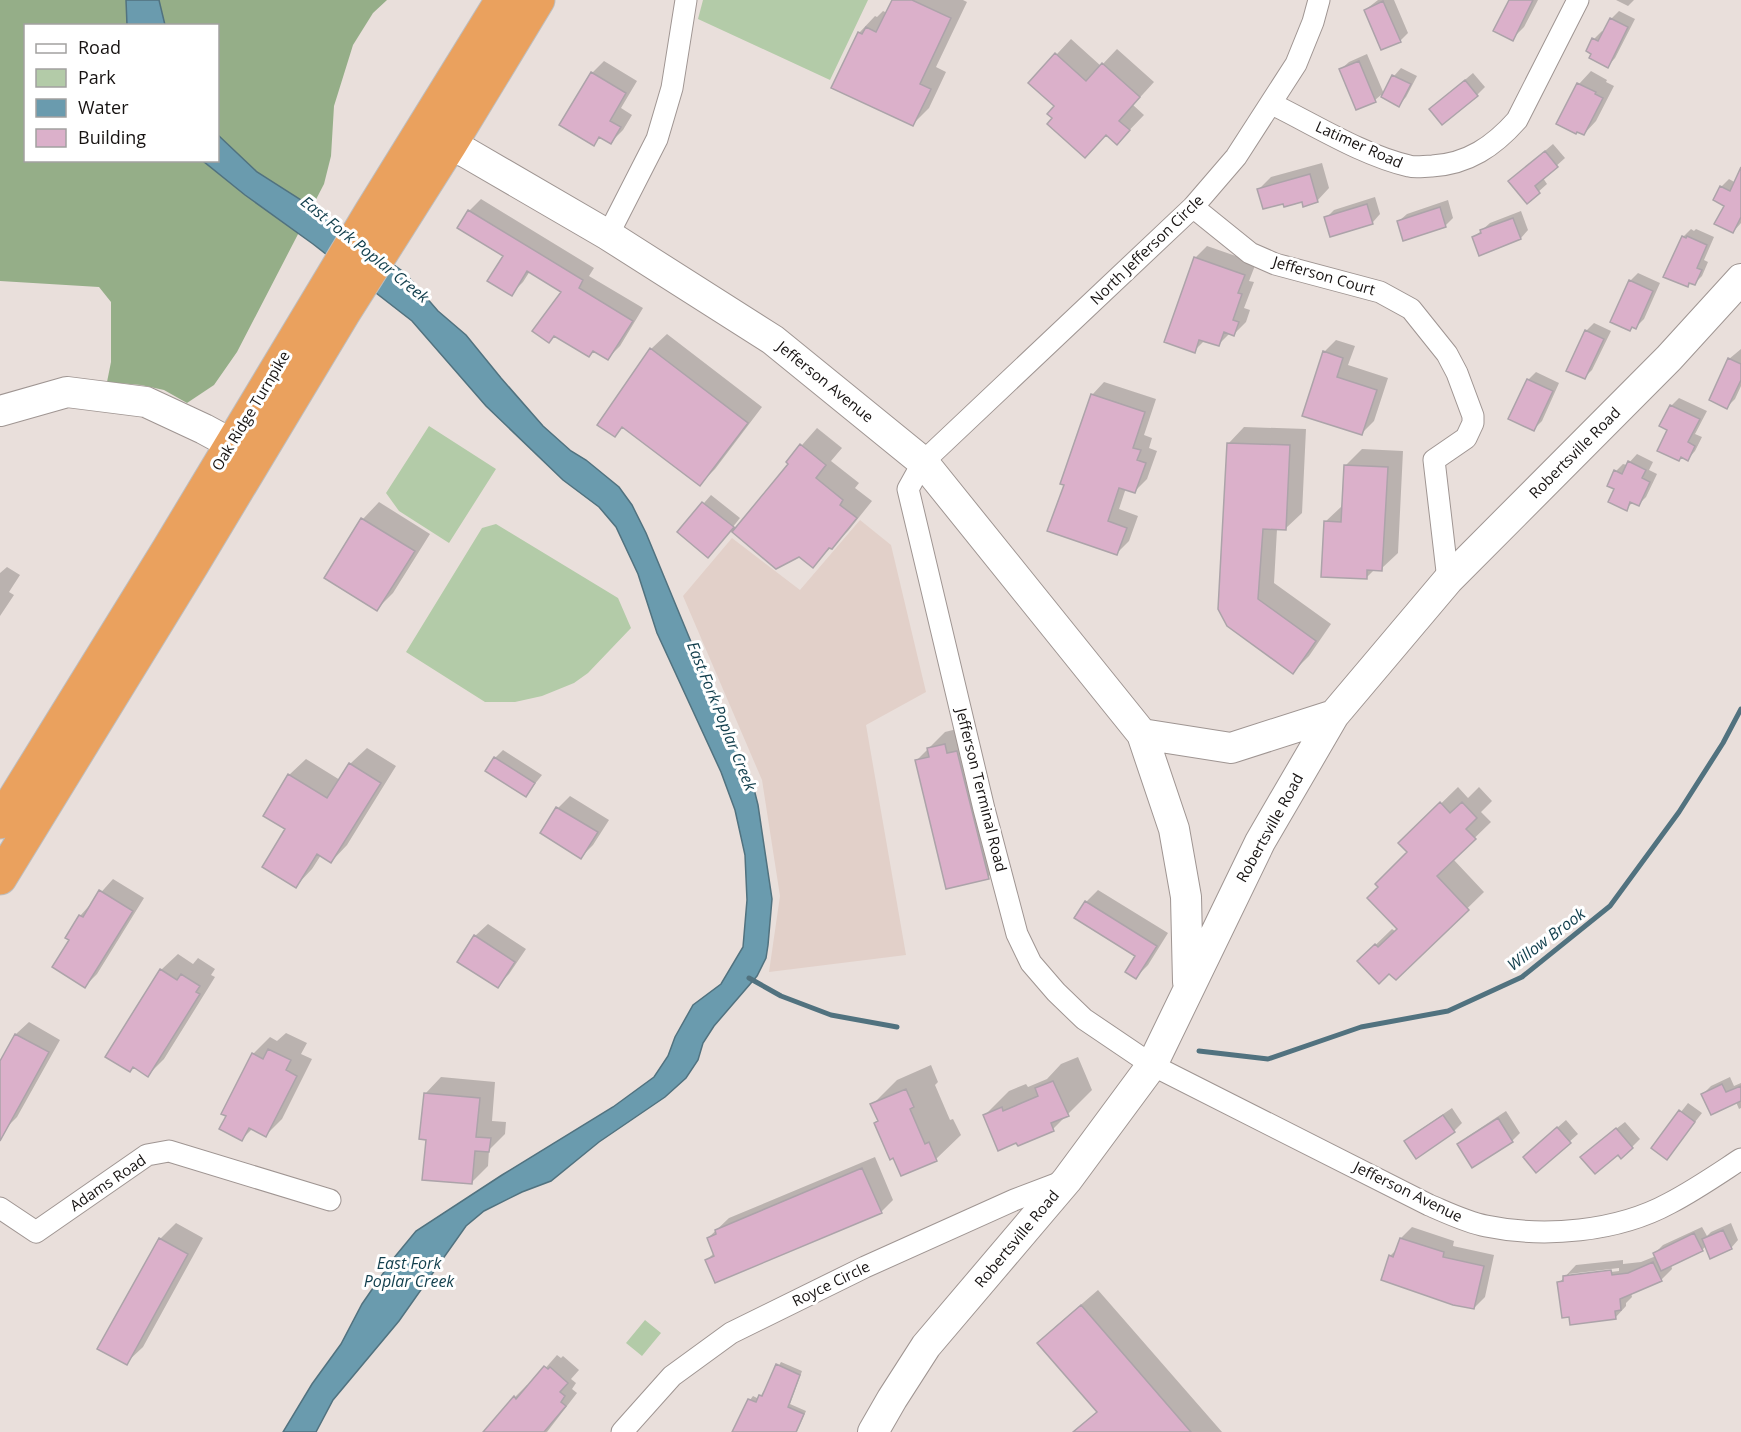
<svg xmlns="http://www.w3.org/2000/svg" width="1741" height="1432" font-family="'Open Sans',sans-serif">
<rect width="100%" height="100%" fill="#e9dfdb"/>
<!-- built -->
<path fill="#e2d0c9" d="M860 520 891 545 926 692 866 725 906 955 769 972 780 896 762 780 683 596 732 538 800 590Z"/>
<!-- green -->
<path fill="#b3cba8" d="M703 0H868L830 80 698 19Z
M429 426 496 469 449 543 399 511 386 493Z
M496 524 618 598 631 628 588 673 574 683 542 696 515 702H485L406 652 482 528Z
M645 1320 661 1333 642 1356 626 1343Z"/>
<!-- forest -->
<path fill="#95ae88" fill-rule="evenodd" d="M0 0H387L373 13 353 45 334 106 331 156 324 184 237 352 214 385 187 403 164 390 141 385 107 382 111 362V302L99 287 0 281ZM26 26H218V160H26Z"/>
<!-- water -->
<path fill="#6a9bae" stroke="#51727f" stroke-width="1.5" d="M126 0H159L165 25H127Z
M218 135 257 172 331 219 405 273 438 311 466 335 501 378 543 426 571 451 586 460 619 487 632 505 646 533 737 753 751 777 758 805 772 899 768 945 766 958 757 976 714 1026 703 1043 698 1060 686 1078 665 1097 599 1142 551 1181 522 1192 484 1211 466 1226 399 1321 333 1400 316 1432H283L312 1384 341 1344 362 1304 393 1259 416 1231 502 1175 613 1107 654 1077 668 1056 675 1037 693 1005 721 984 743 947 747 900 745 855 735 810 721 772 657 633 638 574 616 527 599 507 563 480 486 406 412 321 313 244 245 195 203 161 218 160Z"/>
<!-- shadow -->
<path fill="#0003" fill-rule="evenodd" d="M893 0H963L967 2 936 67 946 72 929 108 913 124 859 33 875 16 877 17 883 11 887 13Z
M1378 0H1394L1408 33 1400 41 1365 10Z
M1510 0H1538L1524 27 1512 39Z
M1616 0H1634L1628 6Z
M1619 11 1635 19 1615 58 1608 66 1594 39 1602 31 1604 33 1611 19Z
M1071 39 1101 66 1117 49 1154 82 1133 105 1144 115 1117 143 1106 134 1054 118 1056 106 1030 83Z
M1367 54 1384 94 1394 76 1401 68 1417 76 1406 97 1399 105 1381 95 1375 100 1357 108 1341 69 1349 62Z
M604 61 637 81 621 108 632 115 623 130 611 142 601 136 594 144 592 73Z
M1591 71 1607 80 1606 82 1614 86 1596 121 1584 134 1558 124 1579 84Z
M1473 73 1485 87 1477 95 1439 102Z
M1553 144 1565 158 1543 178 1547 184 1527 202 1518 174Z
M1322 163 1329 188 1317 201 1284 202 1259 189 1271 177Z
M1741 178V223L1733 232 1721 187 1729 179 1736 183Z
M1375 197 1380 214 1373 222 1331 235 1326 218 1334 210Z
M481 199 594 268 589 276 643 308 620 346 608 358 594 350 589 356 555 335 549 341 563 292 530 271 523 282 511 294 505 255 459 227 469 211Z
M1448 200 1453 218 1445 226 1399 221 1407 214Z
M1521 211 1528 230 1521 238 1480 254 1474 237 1490 223Z
M1691 229 1694 231 1696 229 1714 237 1704 260 1708 262 1702 276 1694 284 1691 282 1687 286 1683 237Z
M1207 246 1256 263 1249 281 1254 282 1244 308 1250 310 1246 322 1234 334 1230 333 1218 345 1205 340 1194 351 1195 258Z
M1638 273 1660 283 1644 319 1636 327 1633 326 1630 281Z
M1594 323 1611 331 1592 370 1584 378 1586 331Z
M667 334 762 407 715 469 700 484 623 427 615 435 651 349Z
M1336 340 1355 346 1348 365 1388 378 1374 421 1362 433 1324 352Z
M1741 349V386L1735 399 1727 407 1729 359Z
M1536 372 1559 383 1542 421 1534 429 1528 380Z
M1104 382 1156 399 1144 435 1152 438 1149 448 1157 451 1147 479 1135 491 1126 488 1119 509 1138 516 1129 541 1117 553 1066 484 1092 395Z
M1679 398 1707 411 1695 434 1702 437 1695 451 1688 459 1682 456 1679 459 1669 429 1671 406Z
M1244 427 1306 429 1302 513 1285 529H1277L1274 583 1331 624 1309 656 1293 672 1228 625V444Z
M817 428 842 448 831 461 859 483 855 488 872 501 848 531 812 566 799 555 790 463 788 461Z
M1362 449 1403 451 1398 553 1381 569H1375L1366 578 1325 522 1342 506 1345 466Z
M1637 454 1653 462 1649 470 1657 474 1646 497 1638 505 1633 502 1626 509 1616 488V471L1623 464 1627 465Z
M711 495 740 518 716 548 679 532Z
M379 502 430 534 393 593 377 609 326 577 363 519Z
M7 567 20 575 9 592 14 595 0 616V573Z
M961 728 1005 861 988 877 916 761 945 732Z
M367 748 396 766 347 845 331 862 321 855 312 869 296 886 287 829 289 775 306 759 340 780 350 764Z
M503 750 542 775 526 795 495 758Z
M1458 787 1468 798 1479 787 1492 801 1481 812 1491 822 1453 859 1484 892 1396 978 1389 972 1359 961 1392 929 1395 931 1398 928 1409 852 1417 827Z
M570 796 609 820 593 845 581 857 542 833 558 808Z
M113 879 144 898 97 974 85 986 71 940 80 916Z
M1098 890 1168 933 1148 965 1136 977 1137 956 1086 902Z
M488 924 526 949 509 974 497 986 475 936Z
M178 954 193 964 198 958 215 969 211 975 215 977 164 1059 148 1075 161 970Z
M29 1022 60 1040 17 1117 5 1129 0 1126V1064L16 1034Z
M286 1033 307 1043 301 1054 312 1059 282 1119 266 1135 253 1128 242 1139 228 1115 253 1054 270 1037 277 1041Z
M1078 1057 1092 1090 1053 1129 985 1115 1009 1091 1026 1084 1028 1087 1047 1079 1061 1064Z
M931 1065 938 1082 935 1085 950 1120 953 1119 961 1135 936 1159 894 1157 872 1105 897 1080Z
M441 1077 495 1082 492 1121 506 1122 505 1134 489 1150 488 1166 471 1183 427 1138 425 1094Z
M1730 1077 1734 1086 1741 1083V1108L1739 1109 1736 1102 1703 1094 1711 1086Z
M1688 1103 1702 1113 1667 1158 1653 1148Z
M1452 1108 1462 1123 1454 1131 1416 1157 1406 1142 1414 1134Z
M1506 1111 1520 1133 1512 1141 1459 1144 1467 1137Z
M1566 1120 1578 1134 1537 1171 1533 1149Z
M1625 1122 1640 1139 1632 1147 1618 1153 1590 1149Z
M875 1157 893 1200 881 1212 707 1260 714 1253 708 1238 729 1218Z
M176 1223 203 1238 143 1347 126 1363 160 1239Z
M1731 1223 1738 1240 1731 1248 1706 1246 1702 1250 1671 1264 1672 1269 1661 1280 1631 1293 1632 1297 1626 1303V1306L1615 1318 1559 1283 1576 1265 1623 1260V1264L1641 1262 1656 1256 1655 1253 1663 1245 1702 1227 1707 1236 1711 1232ZM1619 1268V1271L1569 1277V1274Z
M1412 1227 1454 1241 1453 1246 1494 1255 1485 1297 1474 1308 1390 1256 1398 1248 1401 1238Z
M1098 1290 1222 1432H1073L1098 1411 1055 1327Z
M557 1355 561 1358 563 1356 579 1370 571 1379 576 1383 572 1389 577 1393 547 1432H485L515 1397 527 1385 529 1387Z
M781 1362 802 1371 790 1404 806 1411 797 1432H735L750 1400 753 1396 759 1399Z"/>
<g fill="none" stroke-linecap="round" stroke-linejoin="round">
<!-- stream -->
<path stroke="#51727f" stroke-width="5" d="M749 978 781 996 831 1015 897 1027
M1199 1051 1268 1059 1361 1027 1448 1011 1522 977 1610 906 1679 812 1723 743 1741 709"/>
</g>
<!-- building -->
<path fill="#dbb0ca" stroke="#aca3a9" stroke-width="1.5" d="M892 0H912L951 18 920 84 931 89 913 126 831 88 858 32 862 34 866 27 876 32Z
M1509 0H1533L1513 41 1493 31Z
M1383 1 1401 42 1381 50 1364 10Z
M1610 18 1628 27 1608 68 1589 58 1591 54 1586 51 1592 38 1598 41Z
M1055 53 1086 81 1102 63 1140 97 1119 121 1130 130 1117 145 1106 135 1085 158 1047 124 1052 118 1047 114 1054 106 1028 83Z
M1359 61 1376 102 1356 110 1339 69Z
M591 72 626 93 610 121 621 127 611 144 599 137 594 146 559 125Z
M1392 75 1411 84 1399 107 1381 97Z
M1465 80 1478 96 1442 125 1429 109Z
M1577 83 1596 92 1595 94 1603 98 1584 135 1577 132 1576 134 1556 124Z
M1545 151 1558 167 1535 186 1540 193 1527 204 1508 181Z
M1741 167V217L1733 233 1714 224 1724 206 1713 200 1720 186 1730 191Z
M1310 174 1318 202 1303 207 1302 202 1284 207 1283 204 1263 209 1257 189Z
M1367 204 1373 224 1330 237 1324 217Z
M1440 207 1446 227 1403 241 1397 221Z
M468 210 583 280 579 288 633 321 608 360 593 351 589 357 554 336 549 343 532 331 561 292 527 271 512 296 487 281 503 256 457 228Z
M1513 218 1521 239 1479 256 1472 237 1481 233 1480 230Z
M1682 236 1686 238 1687 236 1707 245 1697 268 1702 270 1695 285 1689 283 1688 287 1663 277Z
M1194 257 1245 275 1238 293 1242 294 1233 320 1239 322 1234 336 1224 332 1219 346 1199 340 1195 353 1164 342Z
M1629 280 1653 291 1636 329 1632 327 1630 331 1610 322Z
M1585 330 1604 339 1585 379 1566 371Z
M650 348 748 423 700 486 622 427 615 437 597 425Z
M1323 351 1343 358 1337 377 1377 390 1362 435 1302 416Z
M1728 358 1741 364V380L1727 409 1709 400Z
M1527 379 1553 391 1534 431 1508 419Z
M1091 394 1145 412 1133 448 1141 450 1137 460 1146 463 1135 493 1119 488 1108 521 1127 528 1117 555 1047 531 1064 485 1060 484Z
M1670 405 1700 419 1688 442 1695 446 1688 461 1681 457 1679 461 1657 451 1667 430 1659 426Z
M1227 443 1290 445 1286 530 1263 529 1258 599 1316 641 1293 674 1227 626 1218 609Z
M800 444 826 465 816 478 843 500 840 505 857 518 832 549 829 548 813 568 799 557 776 569 732 532 788 464 786 462Z
M1628 461 1646 470 1642 478 1650 482 1639 506 1630 502 1627 511 1608 502 1614 489 1607 486 1614 470 1622 474Z
M1344 465 1388 467 1382 571 1367 570V579L1321 577 1324 521 1341 522Z
M702 502 734 527 708 558 677 532Z
M361 518 415 551 377 611 324 578Z
M945 744 947 753 957 751 989 879 946 889 915 760 929 757 927 748Z
M494 757 535 783 526 797 485 771Z
M349 763 381 783 331 863 317 854 296 888 262 867 285 829 263 816 288 774 327 798Z
M1440 802 1450 813 1462 802 1477 818 1466 829 1476 839 1437 876 1469 910 1396 980 1389 974 1379 984 1357 961 1375 944 1378 947 1397 929 1367 898 1378 887 1375 884 1407 852 1398 843Z
M556 807 598 832 581 859 540 833Z
M99 890 133 911 85 988 52 967 69 940 65 938 79 915 83 917Z
M1085 901 1157 946 1136 979 1125 972 1135 956 1074 918Z
M474 935 515 962 498 988 457 962Z
M160 969 177 980 181 974 200 986 196 992 200 994 148 1077 133 1067 130 1072 105 1057Z
M15 1034 49 1052 0 1141V1061Z
M268 1049 291 1060 286 1070 297 1076 266 1137 249 1128 242 1141 219 1129 226 1116 221 1114 252 1053 263 1059Z
M1053 1081 1069 1116 1051 1123 1054 1131 1018 1146 1016 1143 998 1151 983 1115 1002 1107 1003 1111 1038 1096 1035 1088Z
M1722 1084 1726 1092 1741 1086V1101L1711 1115 1701 1094Z
M906 1089 914 1107 910 1109 925 1144 929 1142 937 1161 901 1176 893 1158 890 1160 874 1123 878 1121 870 1104Z
M424 1093 480 1098 476 1137 491 1138 489 1152 475 1151 472 1184 422 1180 426 1140 419 1139Z
M1679 1110 1695 1122 1667 1160 1651 1148Z
M1443 1115 1455 1132 1416 1159 1404 1141Z
M1498 1118 1513 1142 1472 1168 1457 1144Z
M1557 1127 1571 1143 1536 1173 1523 1157Z
M1616 1128 1633 1148 1621 1159 1618 1155 1595 1174 1580 1157Z
M862 1168 882 1213 715 1283 705 1260 714 1256 707 1238 716 1234 715 1230Z
M1723 1230 1732 1249 1710 1259 1702 1239Z
M1694 1233 1703 1251 1661 1271 1653 1253Z
M159 1238 188 1254 127 1365 97 1349Z
M1400 1238 1444 1252 1443 1257 1484 1266 1474 1309 1453 1305 1381 1280 1389 1255 1393 1257Z
M1653 1262 1662 1281 1620 1299 1621 1310 1615 1311 1616 1319 1570 1325 1569 1317 1562 1318 1557 1282 1563 1281V1276L1611 1270 1612 1275 1628 1273Z
M1081 1305 1191 1432H1073L1097 1412 1037 1343Z
M776 1364 800 1375 788 1407 804 1414 796 1432H732L748 1399 756 1402 759 1395 762 1396Z
M544 1366 548 1369 550 1367 568 1383 560 1392 565 1396 561 1402 566 1406 544 1432H483L514 1396 516 1399Z"/>
<g fill="none" stroke-linecap="round" stroke-linejoin="round">
<defs>
<path id="street" d="M1319 0 1313 22 1296 64 1236 157 1193 207 923 462 908 489 984 809 1017 934 1031 963 1056 992 1084 1019 1152 1065 1429 1205C1448 1213 1466 1222 1486 1226 1544 1238 1617 1232 1670 1203 1695 1190 1718 1174 1741 1159
M1272 104C1315 125 1362 155 1409 166 1416 168 1424 166 1432 166 1468 164 1494 146 1517 120L1578 0
M1193 207 1250 253 1275 264 1380 292 1411 309 1447 354 1457 373 1473 416V423L1466 438 1434 460 1448 580
M608 235 657 139 672 88 686 0
M0 1208 36 1232 147 1155 169 1151 330 1200
M622 1432 672 1376 731 1333 865 1267 1014 1200 1064 1181"/>
<path id="secondary" d="M429 135 467 153 608 235 773 340 923 462 1142 734 1174 829 1186 897 1188 982
M0 411 67 392 146 402 204 429 252 455
M1142 734 1231 748 1334 715
M873 1432 892 1399 926 1346 1067 1180 1152 1065 1260 842 1334 715 1448 580 1669 358 1741 279"/>
<path id="highway" d="M0 822 168 550 371 212 502 0
M0 878 192 565 343 314 450 145 538 0"/>
</defs>
<!-- street casing -->
<use href="#street" stroke="#9f9592" stroke-width="23"/>
<!-- secondary casing -->
<use href="#secondary" stroke="#9f9592" stroke-width="32"/>
<!-- highway casing -->
<use href="#highway" stroke="#bebdbd" stroke-width="35"/>
<!-- street -->
<use href="#street" stroke="#fff" stroke-width="21"/>
<!-- secondary -->
<use href="#secondary" stroke="#fff" stroke-width="30"/>
<!-- highway -->
<use href="#highway" stroke="#eaa15e" stroke-width="33"/>
</g>
<g text-anchor="middle" stroke-width="6" stroke-linejoin="round" paint-order="stroke">
<!-- street labels -->
<g font-size="15" fill="#171312" stroke="#fff">
<text transform="translate(1359 145) rotate(24)" y="5">Latimer Road</text>
<text transform="translate(1147 250) rotate(-44)" y="5">North Jefferson Circle</text>
<text transform="translate(1324 276) rotate(16)" y="5">Jefferson Court</text>
<text transform="translate(825 382) rotate(39)" y="5">Jefferson Avenue</text>
<text transform="translate(251 411) rotate(-59)" y="5">Oak Ridge Turnpike</text>
<text transform="translate(1575 453) rotate(-45)" y="5">Robertsville Road</text>
<text transform="translate(981 790) rotate(76)" y="5">Jefferson Terminal Road</text>
<text transform="translate(1270 828) rotate(-61)" y="5">Robertsville Road</text>
<text transform="translate(108 1183) rotate(-34)" y="5">Adams Road</text>
<text transform="translate(1408 1192) rotate(26)" y="5">Jefferson Avenue</text>
<text transform="translate(1017 1239) rotate(-50)" y="5">Robertsville Road</text>
<text transform="translate(831 1284) rotate(-26)" y="5">Royce Circle</text>
</g>
<!-- water labels -->
<g font-size="16" font-style="italic" fill="#113e4c" stroke="#fff">
<text transform="translate(365 249) rotate(39)" y="6">East Fork Poplar Creek</text>
<text transform="translate(722 716) rotate(68)" y="6">East Fork Poplar Creek</text>
<text transform="translate(1546 939) rotate(-37)" y="6">Willow Brook</text>
<text x="409" y="1269">East Fork<tspan x="409" dy="18">Poplar Creek</tspan></text>
</g>
</g>
<!-- legend -->
<rect x="24" y="24" width="195" height="138" fill="#ffffff" stroke="#a2a1a0" stroke-width="1.5"/>
<rect x="36" y="44" width="30" height="9" fill="#ffffff" stroke="#a2a1a0" stroke-width="1.5"/>
<text x="78" y="54" font-size="18" fill="#171312">Road</text>
<rect x="36" y="69" width="30" height="18" fill="#b3cba8" stroke="#a2a1a0" stroke-width="1.5"/>
<text x="78" y="84" font-size="18" fill="#171312">Park</text>
<rect x="36" y="99" width="30" height="18" fill="#6a9bae" stroke="#a2a1a0" stroke-width="1.5"/>
<text x="78" y="114" font-size="18" fill="#171312">Water</text>
<rect x="36" y="129" width="30" height="18" fill="#dbb0ca" stroke="#a2a1a0" stroke-width="1.5"/>
<text x="78" y="144" font-size="18" fill="#171312">Building</text>
</svg>
